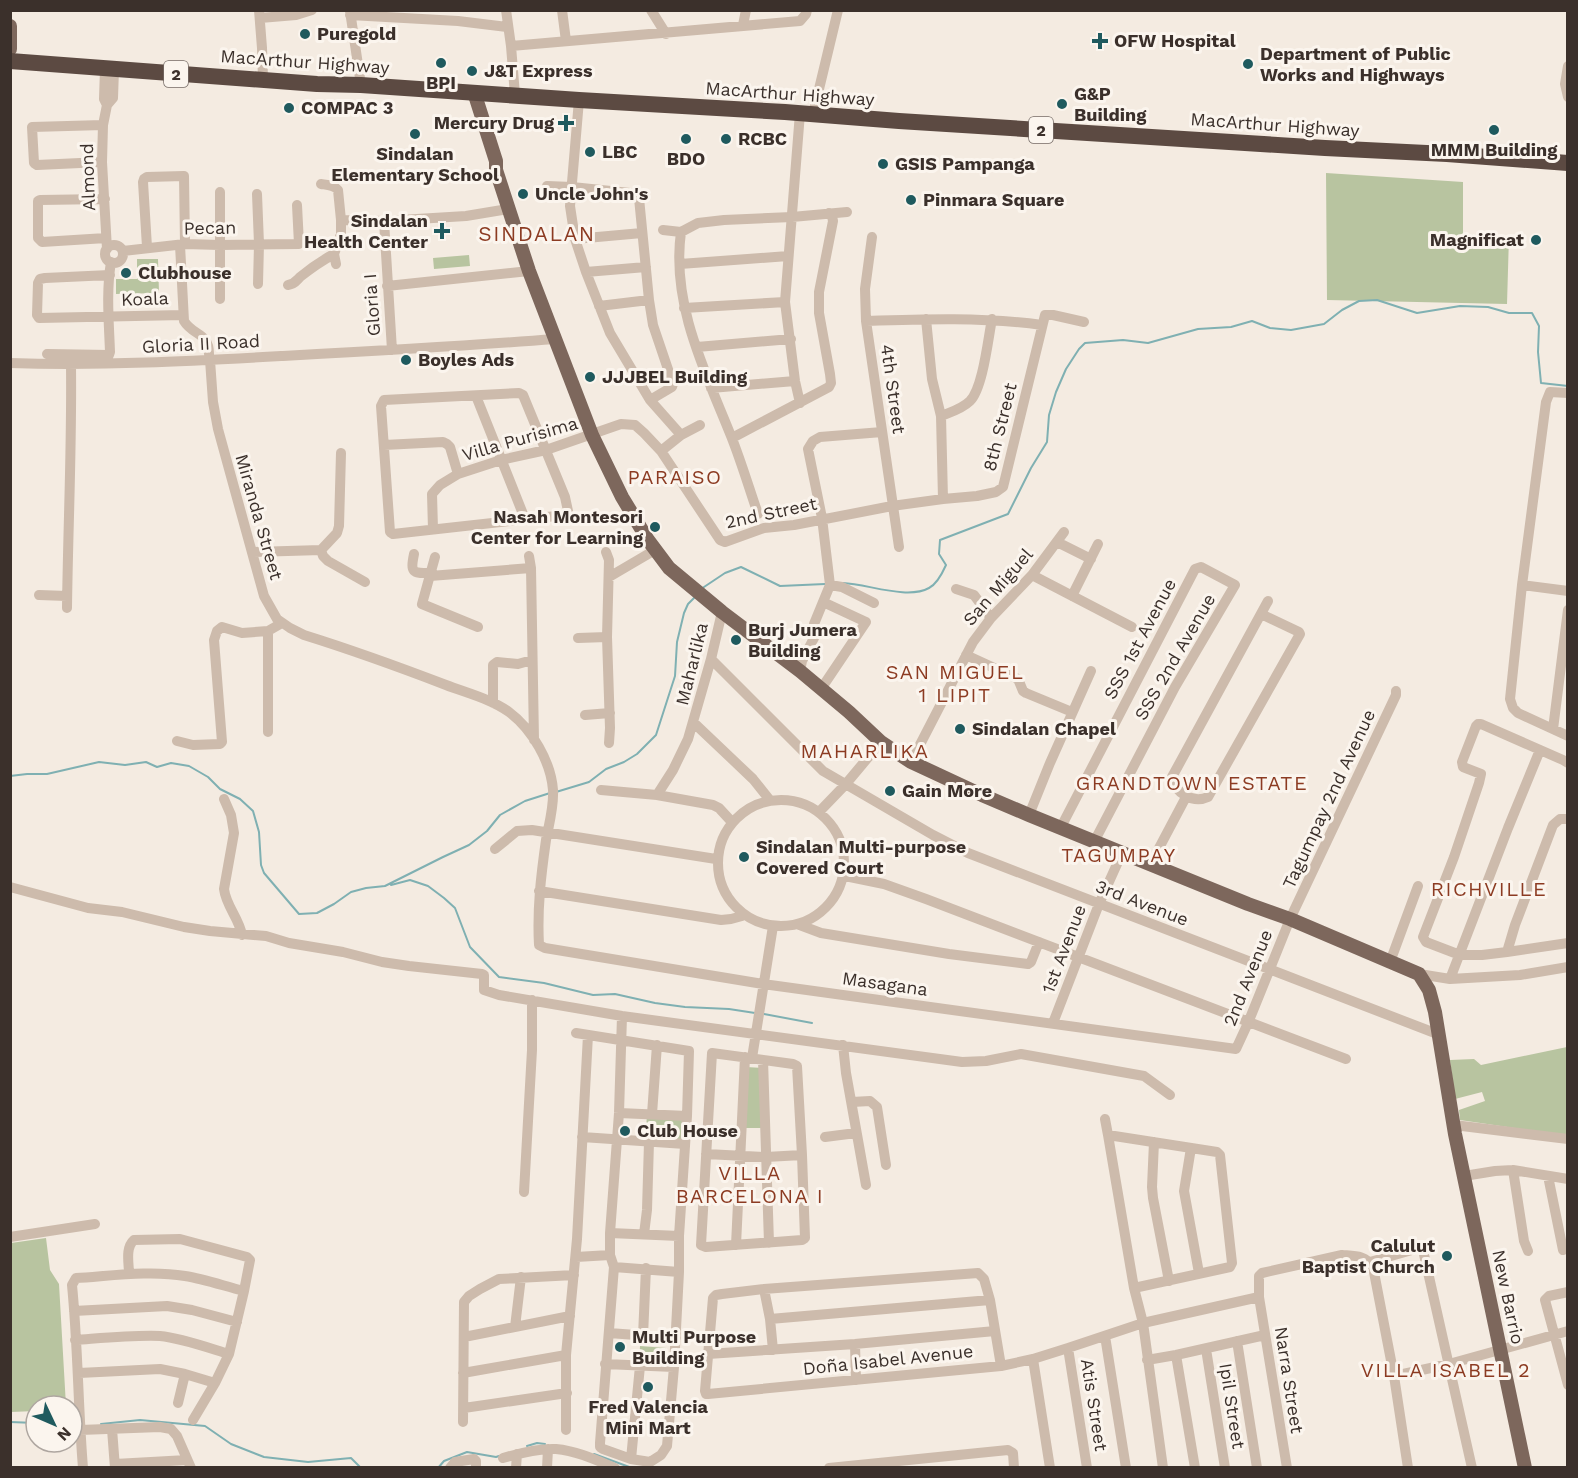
<svg xmlns="http://www.w3.org/2000/svg" width="1578" height="1478" font-family="'Work Sans',sans-serif">
<rect width="100%" height="100%" fill="#f4ebe1"/>
<!-- green -->
<path fill="#b8c4a0" d="M1326 173 1463 182V234L1509 236 1507 304 1327 300Z
M469 255 470 266 434 269 433 258Z
M137 259H158L159 293 116 294V279H137Z
M1567 1047V1136L1460 1120 1459 1110 1485 1101 1482 1092 1455 1099 1450 1060 1474 1059 1481 1065Z
M746 1067 763 1068 762 1128H744Z
M647 1115 686 1117 684 1143 645 1141Z
M46 1238 50 1270 59 1284 66 1406H36V1411L11 1412V1243Z
M640 1346 666 1348 664 1365 639 1363Z"/>
<g fill="none" stroke-linecap="round" stroke-linejoin="round">
<!-- stream -->
<path stroke="#7fb0b2" stroke-width="2" d="M843 583C868 584 907 600 929 588 937 584 942 574 946 565L939 554 940 540 1008 514 1031 468 1047 442 1049 415 1056 392 1066 369 1079 349 1085 343 1123 340 1148 343 1198 329 1231 327 1252 321 1270 328 1291 330 1324 324 1342 310 1359 301 1377 300 1417 313 1460 306 1488 307 1509 313H1532L1539 326 1538 352 1541 383 1568 386
M701 589 725 573 741 567 780 586 825 584
M10 776 27 774H47L99 762 125 765 146 762 157 767 171 763 189 766 208 777 220 789 240 799 253 811 259 832 261 865 264 873 299 914 317 913 334 904 351 892 366 888 385 886
M556 792 589 782 606 769 624 762 637 754 656 735 675 676 677 642 684 613 688 604 696 596
M391 885 410 880 428 886 444 898 455 908 470 947 499 977 544 983 593 995 615 994 655 1003 685 1007 729 1009 755 1013
M385 886 443 857 469 845 487 831 500 815 525 801 550 793
M764 1014 812 1023
M10 1422 36 1423
M101 1424 140 1420 205 1426 231 1444 264 1457 308 1462 351 1458 361 1468
M527 1446 537 1443 545 1444
M594 1454 632 1468
M438 1468 444 1461 467 1452 496 1457 499 1456"/>
<!-- minor -->
<path stroke="#cdbbac" stroke-width="10" d="M259 10 262 48 263 79
M506 10 511 46 515 95
M562 10 566 41
M651 10 666 34
M350 11 361 85
M350 15 458 21 507 27
M260 18 296 15 312 10
M743 25 746 10
M511 46 800 21 806 14 807 10
M1568 66 1565 84 1568 97
M105 69 104 99 107 105
M579 100 570 206 575 239 586 272 610 333 650 400 681 435
M800 113 785 302 795 381 800 403
M813 114 838 10
M102 162 37 165 34 163 32 127 103 125
M321 184C328 185 334 185 338 190L341 220 384 221 466 216 508 209
M547 186 572 187 630 193 636 195 639 198 649 300 653 325 673 384 672 387 650 400
M257 194 259 244 258 284
M105 199 40 200 38 201V238L42 242 106 238
M384 221 392 350
M663 230 681 232 698 223 724 220 792 217 847 212
M681 232C671 304 705 371 731 436 741 461 749 488 758 514
M872 237 865 289 866 321 899 547
M575 239 642 233
M180 245 184 321C193 336 209 332 209 354
M105 254a9 9 0 1 1 18 0a9 9 0 1 1-18 0Z
M147 247 143 182 144 179 147 177 184 176 185 244
M107 249 102 162 103 125 107 105 113 98 114 69
M123 251 185 244 220 245 299 244 297 205
M336 264 334 254 341 234V220
M680 264 788 256
M586 272 646 267
M110 275 45 278 40 279 38 283 37 315 39 318 183 315
M288 285C295 284 296 281 300 277 311 268 323 260 334 254
M387 286 529 271
M220 299V192
M599 306 649 300
M684 308 785 302
M926 319 932 379 941 416
M866 321C925 319 983 317 1042 325
M697 347 791 339
M47 354 109 355 110 352C109 323 106 292 111 262
M210 360 213 402 218 429 264 596 277 619 290 628 304 635C352 650 399 667 446 685 467 693 491 699 509 712 532 729 551 762 553 790 554 807 549 824 546 840 541 875 537 909 539 945L545 948 763 984 1236 1049 1248 1023 1290 919 1396 695V691
M10 363C102 366 192 361 283 356 374 351 464 346 555 339
M711 388 795 381
M519 393 523 395 565 497 568 511 566 514 556 516 393 534 390 532 381 406 384 400Z
M1568 393 1550 392 1546 402 1522 585 1510 699 1513 708 1518 713 1568 736
M476 396 525 519
M732 438 829 387 831 383 830 374 819 313V292L833 221 832 216 829 213
M384 445 443 442 447 444 450 447 458 474
M661 451 681 435 700 425
M341 453 339 526 337 533 321 550 323 556 328 561 365 582
M943 499 941 416C951 412 962 409 970 401 983 388 988 339 992 319
M433 529 432 494 440 485 458 474 501 460 546 450 621 424 635 425 644 433 661 451 720 540 725 542 764 528 794 525 892 506 943 499 977 496 996 492 1003 487 1005 479 1045 315H1053L1084 322
M1057 542 1091 559
M252 552 321 550
M606 552 609 560 607 637 610 728 609 743
M414 554C410 574 413 573 431 573
M529 556 531 568 534 740
M435 557 422 604 478 627
M1032 575 1132 627
M430 576 531 568
M609 577 655 550
M1522 585 1568 591
M956 589 974 595 991 618
M39 595 67 596
M1072 596 1098 544
M874 603 842 587 830 585 822 518 808 449 813 441 820 437 882 432
M67 608C68 527 72 446 71 365
M1261 614 1299 632 1300 634 1208 797C1193 804 1175 793 1172 777L1268 601
M578 638 607 637
M966 655 1018 679 1023 691 1026 693 1072 712
M711 659 823 771 933 835 968 853 1440 1035
M800 671 802 661 814 638V624L830 585
M821 689 866 622 823 602
M493 703V665L497 662 518 664 532 660
M585 715 610 713
M694 723 753 779 769 799
M1553 729 1568 610
M268 732V631L282 623
M177 741 193 745 220 744 222 742 214 640 217 631 222 627 242 633 268 631
M911 762 973 642 991 618 1032 575 1064 532
M1568 763 1563 760 1481 724H1478L1476 726 1462 762 1463 767 1481 774 1479 783 1454 857 1423 937 1426 942 1460 955H1482L1507 952 1568 943
M601 790 657 795 713 805 719 808 731 821
M657 795 673 770 688 739 711 659 722 612
M224 799 231 815 234 833 224 889C226 906 239 918 242 935
M718 863a63 63 0 1 1 126 0a63 63 0 1 1-126 0Z
M819 812 845 785 881 742
M1029 815 1050 763 1091 671
M1061 827 1195 569 1201 567 1235 585 1175 687 1094 842
M495 849 517 831 532 830 716 859
M1150 865 1186 797
M845 876 884 884 926 899 1346 1059
M10 887 88 908 122 912 184 927 210 931 266 936 289 943 343 952 382 962 409 966 482 974 484 975V990L499 995 622 1016 962 1062 986 1061 1021 1054 1144 1076 1170 1095
M539 891 721 920 731 919 742 916
M797 924 821 933 949 954 1028 964 1031 962 1039 942
M1507 952 1515 925 1553 825 1560 819H1568
M1390 962 1418 886
M1419 974 1450 979 1520 975 1568 967
M1450 979 1508 828 1540 750
M1053 1023 1099 904 1122 853
M576 1033 689 1051 687 1116 679 1236V1272L674 1367 667 1446 661 1455 650 1462 631 1459 603 1449 600 1447V1443L614 1267 610 1255V1233L619 1113 622 1016
M843 1045 846 1073 866 1185
M712 1053 793 1064 797 1066 802 1155 805 1238 802 1240 706 1247 701 1245Z
M752 1058 773 926
M763 1060 769 1243
M852 1102 870 1101 877 1107 886 1165
M619 1113 687 1116
M652 1114 657 1045
M1105 1119 1108 1135
M1454 1125 1568 1139
M582 1137 685 1144
M825 1137 856 1133
M1154 1142 1152 1187 1153 1198 1169 1281
M1191 1148 1184 1191 1199 1273
M706 1154 766 1157 802 1155
M1513 1170 1524 1241 1528 1251
M1464 1176 1495 1171 1513 1170 1568 1179
M1548 1176 1563 1250
M524 1192 532 1050V1000
M610 1233 679 1236
M644 1234 647 1210 649 1142
M10 1237 95 1224
M736 1245 745 1057
M576 1257 610 1255
M1370 1262 1419 1248 1423 1250 1472 1468
M614 1267 679 1272
M129 1274C129 1263 125 1248 134 1240L180 1239 247 1257 250 1260 244 1291
M1134 1288 1230 1267 1232 1263 1220 1155 1217 1152 1108 1135 1134 1288 1143 1323 1163 1468
M764 1289 770 1319 773 1350
M1568 1292 1549 1296 1545 1300 1568 1385
M1259 1297 1287 1468
M74 1311 167 1306 192 1310 237 1322
M770 1319 990 1300
M515 1327 521 1277
M609 1333 676 1338
M643 1336 646 1268
M1105 1336 1126 1468
M464 1337 570 1316
M75 1340C103 1338 132 1335 160 1336 181 1338 209 1348 229 1354
M1237 1341 1257 1468
M855 1344 856 1380
M1068 1348 1087 1468
M1206 1349 1225 1468
M708 1354 855 1344 995 1331
M1176 1355 1195 1468
M1033 1359 1050 1468
M1147 1360 1176 1355 1265 1335
M605 1364 674 1367
M1001 1366 990 1300 984 1279 978 1273 764 1289 722 1294 716 1295 713 1298 705 1391 706 1394H708L1001 1366 1033 1359 1068 1348 1143 1323 1259 1297V1276L1262 1273 1342 1255C1355 1256 1365 1255 1373 1267L1394 1376 1408 1468
M79 1373 160 1369 185 1374 215 1383
M463 1373 566 1355
M1394 1376 1449 1364 1568 1331
M178 1403 185 1374
M464 1408 567 1393
M463 1422 464 1302 469 1296 480 1289 499 1279 574 1275
M112 1429 115 1468
M80 1430 160 1427 171 1429 177 1436 191 1468
M566 1430V1355L577 1239 588 1035
M503 1458C520 1453 539 1448 556 1449 577 1451 596 1460 615 1468
M631 1459 640 1366
M115 1464 187 1460
M83 1468C78 1407 78 1346 72 1285L76 1278C110 1276 151 1270 185 1276 204 1279 224 1286 244 1291L229 1354 215 1383 193 1420
M450 1468 455 1462 474 1459 476 1461V1468
M516 1468 517 1454
M547 1468 548 1449
M829 1468 1008 1450 1013 1453 1014 1468"/>
<!-- major -->
<path stroke="#7d675c" stroke-width="14" d="M10 26V49
M474 92 496 161V170L529 271 592 435 622 497 648 540 669 568 722 612 800 671 849 712 881 742 911 762 982 795 1029 815 1248 904 1290 919 1419 974 1429 990 1435 1012 1455 1134 1525 1468"/>
<!-- highway -->
<path stroke="#5c4a42" stroke-width="16" d="M10 61 317 84 361 85 579 100 785 112 899 121 1325 148 1447 154 1568 163"/>
</g>
<!-- markers -->
<g fill="#1f5a5e" stroke="#fbf5ee" stroke-width="2">
<circle cx="305" cy="34" r="6"/>
<path d="M1097 32h6v6h6v6h-6v6h-6v-6h-6v-6h6z"/>
<circle cx="441" cy="63" r="6"/>
<circle cx="1248" cy="64" r="6"/>
<circle cx="472" cy="71" r="6"/>
<circle cx="1062" cy="104" r="6"/>
<circle cx="289" cy="108" r="6"/>
<path d="M563 114h6v6h6v6h-6v6h-6v-6h-6v-6h6z"/>
<circle cx="1494" cy="130" r="6"/>
<circle cx="415" cy="134" r="6"/>
<circle cx="686" cy="139" r="6"/>
<circle cx="726" cy="139" r="6"/>
<circle cx="590" cy="152" r="6"/>
<circle cx="883" cy="164" r="6"/>
<circle cx="523" cy="194" r="6"/>
<circle cx="911" cy="200" r="6"/>
<path d="M439 222h6v6h6v6h-6v6h-6v-6h-6v-6h6z"/>
<circle cx="1536" cy="240" r="6"/>
<circle cx="126" cy="273" r="6"/>
<circle cx="406" cy="360" r="6"/>
<circle cx="590" cy="377" r="6"/>
<circle cx="655" cy="527" r="6"/>
<circle cx="736" cy="640" r="6"/>
<circle cx="960" cy="729" r="6"/>
<circle cx="890" cy="791" r="6"/>
<circle cx="744" cy="857" r="6"/>
<circle cx="625" cy="1131" r="6"/>
<circle cx="1447" cy="1256" r="6"/>
<circle cx="620" cy="1347" r="6"/>
<circle cx="648" cy="1387" r="6"/>
</g>
<g text-anchor="middle" stroke-width="6" stroke-linejoin="round" paint-order="stroke">
<!-- shield labels -->
<g fill="#fbf5ee" stroke="#756b66" stroke-width="1.5">
<rect x="164" y="61" width="24" height="26" rx="4.5"/>
<rect x="1029" y="117" width="24" height="26" rx="4.5"/>
</g>
<g font-size="16" font-weight="bold" fill="#3b302b">
<text x="176" y="80">2</text>
<text x="1041" y="136">2</text>
</g>
<!-- poi labels -->
<g font-size="18" font-weight="bold" fill="#3b302b" stroke="#fbf5ee" text-anchor="start">
<text x="317" y="40">Puregold</text>
<text x="1114" y="47">OFW Hospital</text>
<text x="1260" y="60">Department of Public<tspan x="1260" dy="21">Works and Highways</tspan></text>
<text x="484" y="77">J&amp;T Express</text>
<text x="441" y="89" text-anchor="middle">BPI</text>
<text x="1074" y="100">G&amp;P<tspan x="1074" dy="21">Building</tspan></text>
<text x="301" y="114">COMPAC 3</text>
<text x="554" y="129" text-anchor="end">Mercury Drug</text>
<text x="738" y="145">RCBC</text>
<text x="1494" y="156" text-anchor="middle">MMM Building</text>
<text x="602" y="158">LBC</text>
<text x="415" y="160" text-anchor="middle">Sindalan<tspan x="415" dy="21">Elementary School</tspan></text>
<text x="686" y="165" text-anchor="middle">BDO</text>
<text x="895" y="170">GSIS Pampanga</text>
<text x="535" y="200">Uncle John's</text>
<text x="923" y="206">Pinmara Square</text>
<text x="428" y="227" text-anchor="end">Sindalan<tspan x="428" dy="21">Health Center</tspan></text>
<text x="1524" y="246" text-anchor="end">Magnificat</text>
<text x="138" y="279">Clubhouse</text>
<text x="418" y="366">Boyles Ads</text>
<text x="602" y="383">JJJBEL Building</text>
<text x="643" y="523" text-anchor="end">Nasah Montesori<tspan x="643" dy="21">Center for Learning</tspan></text>
<text x="748" y="636">Burj Jumera<tspan x="748" dy="21">Building</tspan></text>
<text x="972" y="735">Sindalan Chapel</text>
<text x="902" y="797">Gain More</text>
<text x="756" y="853">Sindalan Multi-purpose<tspan x="756" dy="21">Covered Court</tspan></text>
<text x="637" y="1137">Club House</text>
<text x="1435" y="1252" text-anchor="end">Calulut<tspan x="1435" dy="21">Baptist Church</tspan></text>
<text x="632" y="1343">Multi Purpose<tspan x="632" dy="21">Building</tspan></text>
<text x="648" y="1413" text-anchor="middle">Fred Valencia<tspan x="648" dy="21">Mini Mart</tspan></text>
</g>
<!-- street labels -->
<g font-size="18" fill="#3b302b" stroke="#fbf5ee">
<text transform="translate(305 62) rotate(4)" y="6">MacArthur Highway</text>
<text transform="translate(790 94) rotate(4)" y="6">MacArthur Highway</text>
<text transform="translate(1275 125) rotate(4)" y="6">MacArthur Highway</text>
<text transform="translate(88 177) rotate(-92)" y="6">Almond</text>
<text transform="translate(210 228) rotate(-1)" y="6">Pecan</text>
<text transform="translate(145 299) rotate(-2)" y="6">Koala</text>
<text transform="translate(372 305) rotate(-94)" y="6">Gloria I</text>
<text transform="translate(201 344) rotate(-3)" y="6">Gloria II Road</text>
<text transform="translate(893 389) rotate(82)" y="6">4th Street</text>
<text transform="translate(1000 427) rotate(-76)" y="6">8th Street</text>
<text transform="translate(520 439) rotate(-16)" y="6">Villa Purisima</text>
<text transform="translate(771 513) rotate(-12)" y="6">2nd Street</text>
<text transform="translate(259 517) rotate(74)" y="6">Miranda Street</text>
<text transform="translate(998 587) rotate(-49)" y="6">San Miguel</text>
<text transform="translate(1140 639) rotate(-62)" y="6">SSS 1st Avenue</text>
<text transform="translate(1175 657) rotate(-60)" y="6">SSS 2nd Avenue</text>
<text transform="translate(692 664) rotate(-76)" y="6">Maharlika</text>
<text transform="translate(1329 799) rotate(-65)" y="6">Tagumpay 2nd Avenue</text>
<text transform="translate(1142 903) rotate(21)" y="6">3rd Avenue</text>
<text transform="translate(1064 949) rotate(-69)" y="6">1st Avenue</text>
<text transform="translate(1248 978) rotate(-68)" y="6">2nd Avenue</text>
<text transform="translate(885 984) rotate(8)" y="6">Masagana</text>
<text transform="translate(1508 1297) rotate(78)" y="6">New Barrio</text>
<text transform="translate(888 1360) rotate(-6)" y="6">Doña Isabel Avenue</text>
<text transform="translate(1289 1380) rotate(81)" y="6">Narra Street</text>
<text transform="translate(1094 1405) rotate(81)" y="6">Atis Street</text>
<text transform="translate(1232 1406) rotate(81)" y="6">Ipil Street</text>
</g>
<!-- neighbourhood labels -->
<g font-size="20" letter-spacing="1.5" fill="#8c3b22" stroke="#fbf5ee">
<text x="675" y="484">PARAISO</text>
<text x="955" y="679">SAN MIGUEL<tspan x="955" dy="23">1 LIPIT</tspan></text>
<text x="865" y="758">MAHARLIKA</text>
<text x="1192" y="790">GRANDTOWN ESTATE</text>
<text x="1119" y="862">TAGUMPAY</text>
<text x="1489" y="896">RICHVILLE</text>
<text x="750" y="1180">VILLA<tspan x="750" dy="23">BARCELONA I</tspan></text>
<text x="1446" y="1377">VILLA ISABEL 2</text>
</g>
<!-- quarter labels -->
<g font-size="21" letter-spacing="1.5" fill="#8c3b22" stroke="#fbf5ee">
<text x="537" y="241">SINDALAN</text>
</g>
</g>
<!-- border -->
<rect width="1578" height="1478" fill="none" stroke="#3b302b" stroke-width="24"/>
<!-- north arrow -->
<g transform="translate(54 1424) rotate(134)"><circle r="28" fill="#fbf5ee" stroke="#aea6a0" stroke-width="1.5"/>
<path d="M0-4.5L10 22L0 15L-10 22Z" fill="#1f5a5e"/>
<text y="-9" font-size="16" font-weight="bold" text-anchor="middle" fill="#3b302b">N</text>
</g>
</svg>
